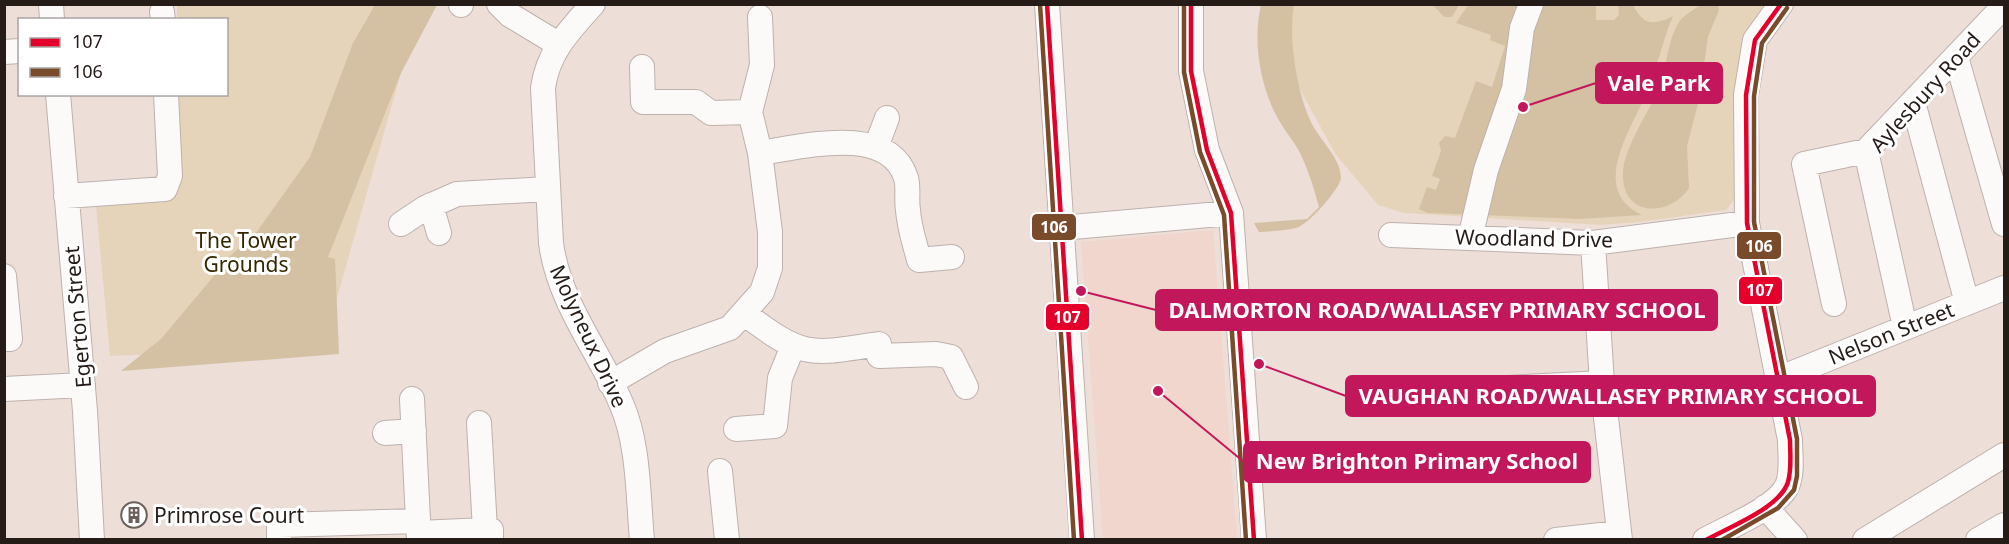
<svg xmlns="http://www.w3.org/2000/svg" width="2009" height="544" viewBox="0 0 2009 544" font-family="'Noto Sans',sans-serif">
	<style>
		.built { fill: #f1d6cd }
		.green { fill: #e6d4ba }
		.forest { fill: #d4c1a4 }
		.lines { fill: none; stroke-linecap: round; stroke-linejoin: round }
		.minor-casing { stroke: #bdb1ad; stroke-width: 26 }
		.minor { stroke: #fcfaf9; stroke-width: 24 }
		.bus-1-casing { stroke: #fff; stroke-width: 9 }
		.bus-2-casing { stroke: #fff; stroke-width: 9 }
		.bus-1 { stroke: #e4002b; stroke-width: 4.5 }
		.bus-2 { stroke: #7a4b2a; stroke-width: 4.5 }
		.labels { text-anchor: middle; dominant-baseline: central; stroke-width: 6; stroke-linejoin: round; paint-order: stroke }
		.street-label { font-size: 21px; fill: #251c18; stroke: #fff }
		.park-label { font-size: 21px; fill: #362600; stroke: #fff }
		.poi-label { font-size: 21px; fill: #251c18; stroke: #fff; text-anchor: start }
		.leader { fill: none; stroke: #c2185b; stroke-width: 2 }
		.callout-dot { fill: #c2185b; stroke: #fff; stroke-width: 2 }
		.callout { fill: #c2185b; stroke: #c2185b; stroke-width: 2 }
		.callout-label { font-size: 22px; text-anchor: middle; font-weight: bold; fill: #fff }
		.line-badge { stroke: #fff; stroke-width: 2 }
		.badge-label { font-size: 16px; text-anchor: middle; font-weight: bold; fill: #fff }
	</style>
	<rect width="100%" height="100%" fill="#edded8"/>
	<path class="built" d="M1213 230 1237 539H1103L1081 242Z"/>
	<path class="green" d="M177 5H437L404 62 323 347 110 356 94 185 181 178 179 95 226 94V20L177 19Z
		M1287 5H1770L1749 28 1740 62 1737 196 1726 210 1640 222 1600 225 1404 213 1378 205 1336 155 1297 84Z"/>
	<path class="forest" d="M375 5H437L401 73 328 257 335 259 339 354 121 371 161 339 234 252 251 240 310 157 353 43Z
		M1261 5H1294C1288 38 1297 96 1313 126 1322 142 1341 159 1341 178 1340 189 1307 226 1296 228 1284 231 1271 231 1259 232L1254 223 1307 219 1319 207C1314 189 1309 172 1301 155 1295 142 1282 128 1275 113 1259 81 1253 39 1261 5Z
		M1433 5V4L1459 5 1452 17H1444Z
		M1468 5H1596V20H1614L1619 15 1618 5H1633C1643 25 1653 26 1673 16 1664 37 1659 60 1651 82 1638 121 1584 188 1642 215L1580 219 1428 213 1419 209 1427 187 1436 190 1440 179 1432 176 1441 151 1439 143 1445 136 1455 138 1476 81 1492 87 1505 46 1490 40 1491 35 1456 23Z
		M1700 5H1718L1719 10 1708 37 1699 100 1687 146 1689 188C1671 216 1625 218 1623 178 1621 149 1651 111 1660 84 1667 65 1668 39 1679 22 1684 15 1694 10 1700 5Z"/>
	<g class="lines">
		<g class="minor-casing">
			<path id="minor" d="M51 4 52 20
				M499 4 510 15 558 44
				M593 4C570 30 548 51 543 88L551 243C559 303 598 349 621 403 639 443 638 496 642 540
				M1047 4 1082 540
				M1191 4V71L1207 150 1231 213 1254 540
				M461 5V4
				M162 12 163 20
				M4 52 20 51
				M1956 57 2004 224
				M642 67 643 102H696L711 113 750 112
				M58 94 85 411 92 540
				M1913 102 1967 303
				M876 147 887 118
				M760 153C802 147 889 123 906 178 909 188 906 200 908 210 909 227 915 244 919 260L952 257
				M66 196 165 189 170 176 166 94
				M431 205 439 233
				M401 224 425 208 457 194 548 189
				M1061 228 1231 213
				M1391 235 1593 243 1747 223
				M1470 238 1486 170 1514 89 1522 28 1531 4
				M1593 243 1602 383 1620 540
				M4 276 10 339H4
				M1834 304 1804 164 1866 151
				M745 314C803 358 809 355 879 344
				M1905 327 1866 151 2004 6
				M879 356 936 354 951 357 966 387
				M1778 379 2004 288
				M610 383 665 351 730 328 762 292 770 268V232L760 153 750 112 762 65 760 17
				M4 389 83 385
				M1371 395 1602 383
				M412 399 419 540
				M479 423 485 530H491V540
				M736 429 775 426 780 378 793 346
				M385 433 414 431
				M720 471 727 540
				M1765 507 1795 540
				M419 533 485 530
				M279 540V525L418 521
				M1556 540 1619 533
				M1705 540C1726 528 1777 508 1787 486 1793 472 1790 455 1790 440L1747 223 1746 95 1755 40 1781 4
				M1865 540 2004 455
				M1978 540 2004 525"/>
		</g>
		<use href="#minor" class="minor"/>
		<g class="bus-1-casing">
			<path id="bus-1" d="M1047 4 1082 540
				M1191 4V71L1207 150 1231 213 1254 540
				M1706 540C1729 527 1780 508 1788 482 1792 468 1790 454 1790 440L1747 223 1746 95 1755 40 1781 4"/>
		</g>
		<g class="bus-2-casing">
			<path id="bus-2" d="M1040 4 1074 540
				M1184 4V72L1200 152 1224 215 1246 540
				M1722 540 1778 508 1794 490 1797 476V439L1754 222V96L1762 43 1787 8"/>
		</g>
		<use href="#bus-1" class="bus-1"/>
		<use href="#bus-2" class="bus-2"/>
	</g>
	<defs>
		<g id="building-ring" transform="scale(1.35)"><circle r="9.5" fill="#fff" stroke="#6b605b" stroke-width="1.5"/><path d="M-4-6H4V6H1V3H-1V6H-4ZM-2.5-4.3h1.7v1.8h-1.7ZM.8-4.3h1.7v1.8H.8ZM-2.5-1h1.7V.8h-1.7ZM.8-1h1.7V.8H.8Z" fill="#6b605b"/></g>
	</defs>
	<g fill-rule="evenodd">
		<use href="#building-ring" x="134" y="515"/>
	</g>
	<g class="labels">
		<g class="street-label">
			<text transform="translate(1925 92) rotate(-48)">Aylesbury Road</text>
			<text transform="translate(1534 238) rotate(1)">Woodland Drive</text>
			<text transform="translate(77 317) rotate(-95)">Egerton Street</text>
			<text transform="translate(1891 333) rotate(-22)">Nelson Street</text>
			<text transform="translate(589 336) rotate(65)">Molyneux Drive</text>
		</g>
		<g class="park-label">
			<text x="246" y="240">The Tower<tspan x="246" dy="24">Grounds</tspan></text>
		</g>
		<g class="poi-label">
			<text x="154" y="515">Primrose Court</text>
		</g>
	</g>
	<path class="leader" d="M1523 107L1596 83M1081 291L1156 310M1259 364L1346 396M1158 391L1244 462"/>
	<g class="callout-dot">
		<circle cx="1523" cy="107" r="6"/>
		<circle cx="1081" cy="291" r="6"/>
		<circle cx="1259" cy="364" r="6"/>
		<circle cx="1158" cy="391" r="6"/>
	</g>
	<g class="callout">
		<rect x="1596" y="63" width="126" height="40" rx="6"/>
		<rect x="1156" y="290" width="561" height="40" rx="6"/>
		<rect x="1346" y="376" width="529" height="40" rx="6"/>
		<rect x="1244" y="442" width="346" height="40" rx="6"/>
	</g>
	<g class="callout-label">
		<text x="1659" y="91">Vale Park</text>
		<text x="1437" y="318">DALMORTON ROAD/WALLASEY PRIMARY SCHOOL</text>
		<text x="1611" y="404">VAUGHAN ROAD/WALLASEY PRIMARY SCHOOL</text>
		<text x="1417" y="469">New Brighton Primary School</text>
	</g>
	<g class="line-badge">
		<rect x="1031" y="213" width="46" height="28" rx="6" fill="#7a4b2a"/>
		<rect x="1736" y="231" width="46" height="29" rx="6" fill="#7a4b2a"/>
		<rect x="1738" y="276" width="45" height="29" rx="6" fill="#e4002b"/>
		<rect x="1045" y="303" width="45" height="28" rx="6" fill="#e4002b"/>
	</g>
	<g class="badge-label">
		<text x="1054" y="233">106</text>
		<text x="1759" y="252">106</text>
		<text x="1760" y="296">107</text>
		<text x="1067" y="323">107</text>
	</g>
	<rect width="2009" height="544" fill="none" stroke="#251c18" stroke-width="12"/>
	<rect x="18" y="18" width="210" height="78" fill="#ffffff" stroke="#a8a4a3" stroke-width="1.5"/>
	<rect x="30" y="38" width="30" height="9" fill="#e4002b" stroke="#a8a4a3" stroke-width="1.5"/>
	<text x="72" y="48" font-size="18" fill="#251c18">107</text>
	<rect x="30" y="68" width="30" height="9" fill="#7a4b2a" stroke="#a8a4a3" stroke-width="1.5"/>
	<text x="72" y="78" font-size="18" fill="#251c18">106</text>
</svg>
